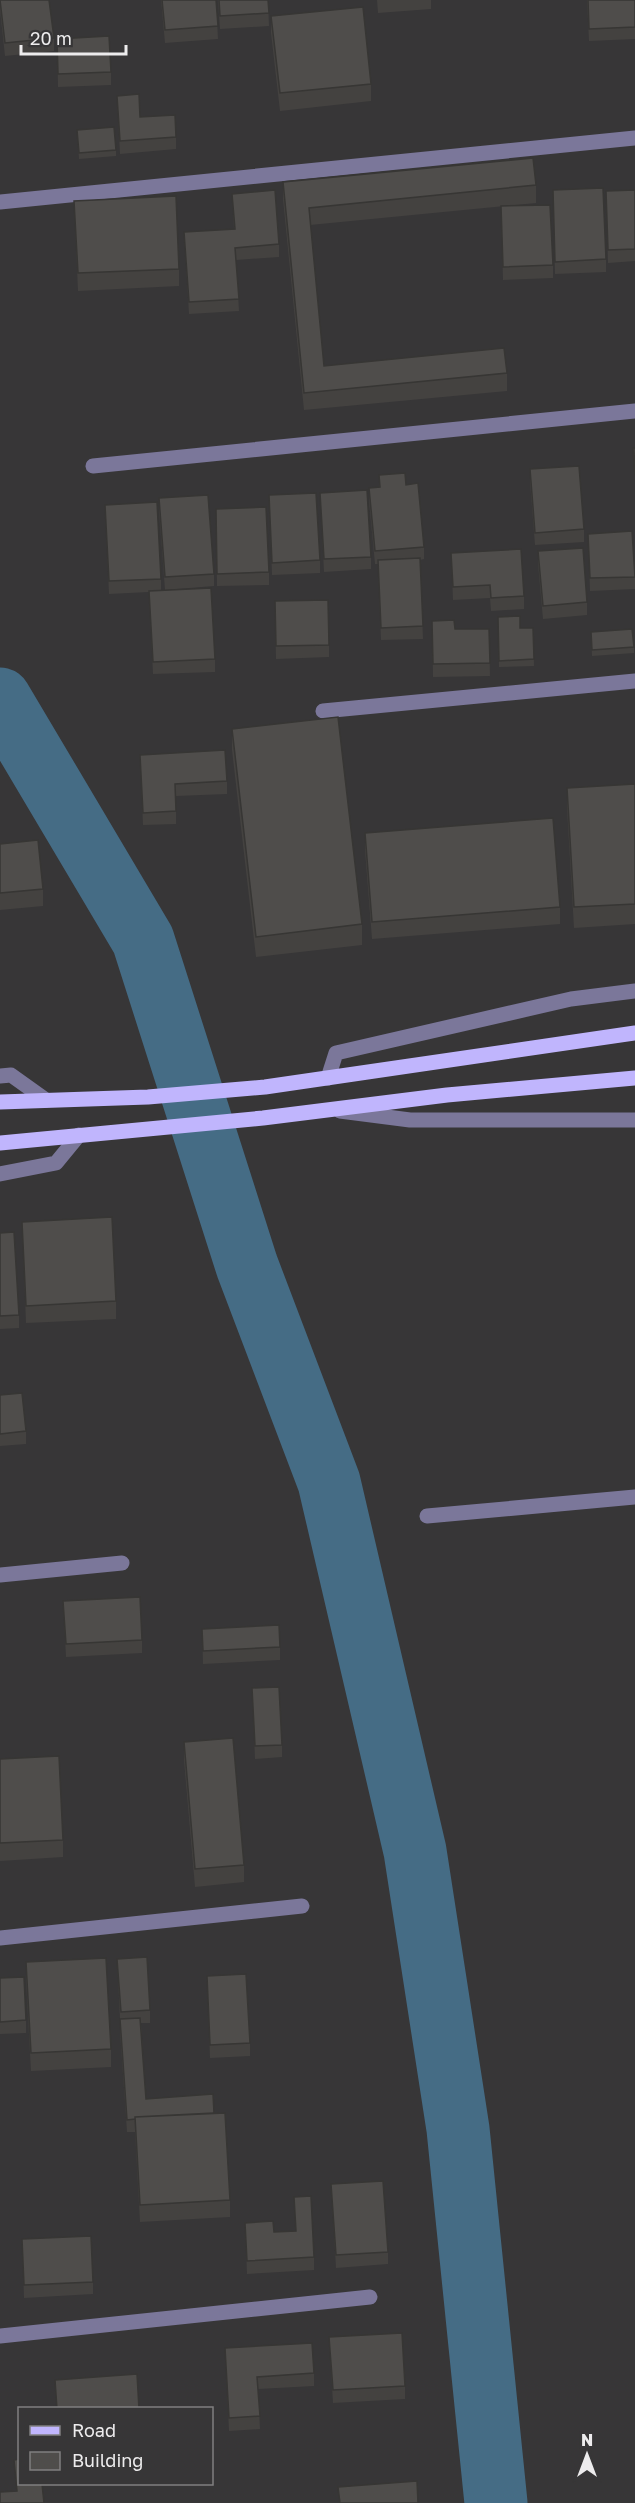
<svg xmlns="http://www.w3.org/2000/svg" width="635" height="2503" viewBox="0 0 635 2503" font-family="'Golos Text',sans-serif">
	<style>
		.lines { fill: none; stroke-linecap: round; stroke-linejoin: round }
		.river { stroke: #456c85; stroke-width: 63 }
		.minor { stroke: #7b779a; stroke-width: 15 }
		.major { stroke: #c0b5fd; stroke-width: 15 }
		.wall { fill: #444240 }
		.building { fill: #4f4d4b; stroke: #373634; stroke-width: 1.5 }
	</style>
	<rect width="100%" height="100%" fill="#373637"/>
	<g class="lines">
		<path class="river" d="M0 699 143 940 247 1266 329 1482 415 1851 458 2129 496 2503"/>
		<path class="minor" d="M0 202 635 138
			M93 466 635 411
			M323 711 635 681
			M0 1076 11 1075 46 1100
			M328 1078 336 1053 571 999 635 991
			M340 1111 410 1120H635
			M0 1174 56 1163 79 1135
			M427 1516 635 1497
			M0 1575 122 1563
			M0 1938 302 1906
			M0 2336 370 2297"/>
		<path class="major" d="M0 1102 148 1097 265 1087 635 1033
			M0 1143 263 1118 447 1095 635 1078"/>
	</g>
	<path class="wall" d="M0 0 54 38V51L5 56 0 10Z
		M161 0H216L218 39 165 43Z
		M218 0H268L269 26 220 29Z
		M377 0H431V9L378 13Z
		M587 0H635V39L589 41Z
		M271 16 371 84V101L280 111 271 33Z
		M57 39 111 72V85L58 87Z
		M117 96 140 117 176 137V149L120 154Z
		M77 130 116 150V156L79 159Z
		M283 182 536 185V203L310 225 324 366 507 373V391L304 410 283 199Z
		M553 190 606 259V272L555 274Z
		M635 190V261L608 263 606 191Z
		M232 194 279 244V257L236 260 239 311 189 314 184 232 234 229Z
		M74 201 179 269V286L78 291Z
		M501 206 553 265V278L503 280Z
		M530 469 584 529V542L535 545 530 482Z
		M379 475 406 485 424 547V559L420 560 423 639 381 640 378 564H375L369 501V488L379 487Z
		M320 493 371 557V569L324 572Z
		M269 495 320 560V573L272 575Z
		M159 498 214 574V586L165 590 159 511Z
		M105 505 161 579V590L215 659V672L153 674 149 592 109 594Z
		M216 521 269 572V585L217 586Z
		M588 534 635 577V589L590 591Z
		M538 551 587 602V615L543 619 538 564Z
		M451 553 524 596V609L491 611 490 598 453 600Z
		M275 614 329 645V657L276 659Z
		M498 617 520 628H533L534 666 499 667Z
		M432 621 455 629H489L490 676 433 677Z
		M591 632 634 647V653L592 656Z
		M232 729 362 924V945L256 957 232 750Z
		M140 755 227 781V794L176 796V824L143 825Z
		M635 784V924L574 928 567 808V788Z
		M365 833 560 907V924L372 939 365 850Z
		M0 844 43 889V906L0 910Z
		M22 1222 116 1301V1319L26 1323Z
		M0 1233 19 1315V1328L0 1329Z
		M0 1395 26 1431V1444L0 1446Z
		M63 1601 142 1640V1653L66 1657Z
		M202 1629 280 1647V1660L203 1664Z
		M252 1688 282 1745V1757L255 1759Z
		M184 1742 244 1865V1882L195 1887 184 1760Z
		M0 1759 63 1840V1857L0 1861Z
		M117 1959 150 2010V2023H141L146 2099 214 2113 230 2200V2217L140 2222 135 2132H127L120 2032V2019Z
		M26 1962 111 2049V2067L31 2071 26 1980Z
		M207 1976 250 2043V2056L210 2058Z
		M0 1978 26 2020V2033L0 2034Z
		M331 2184 388 2252V2264L336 2268Z
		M294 2197 314 2257V2270L247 2274 245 2223 274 2232 296 2231Z
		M22 2239 93 2282V2294L24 2298Z
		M329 2337 405 2386V2399L333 2403Z
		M225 2348 314 2373V2386L258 2389 260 2429 229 2431Z"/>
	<path class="building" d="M0 0H49L54 38 5 43Z
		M162 0H216L218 26 165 30Z
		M219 0H268L269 13 220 16Z
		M588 0H635V27L589 29Z
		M363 7 371 84 280 93 271 16Z
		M109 36 111 72 58 74 57 39Z
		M139 94 140 117 175 115 176 137 120 141 117 96Z
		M114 127 116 150 79 153 77 130Z
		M533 158 536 185 309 208 324 366 504 348 507 373 304 393 283 182Z
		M603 188 606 259 555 262 553 190Z
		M275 190 279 244 235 248 239 299 189 302 184 232 235 229 232 194Z
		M635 190V249L608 250 606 191Z
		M176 196 179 269 78 273 74 201Z
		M550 205 553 265 503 267 501 206Z
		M633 448H635V475Z
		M579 466 584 529 535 533 530 469Z
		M405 473 406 485 418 483 424 547 375 551 369 488 380 487 379 475Z
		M367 490 371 557 324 559 320 493Z
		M316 493 320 560 272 563 269 495Z
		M208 495 214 574 165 577 159 498Z
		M157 502 161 579 109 581 105 505Z
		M266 507 269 572 217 574 216 509Z
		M632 531 635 577 590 578 588 534Z
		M583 548 587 602 543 606 538 551Z
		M521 549 524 596 491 598 490 585 453 587 451 553Z
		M420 558 423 626 381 628 378 560Z
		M211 588 215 659 153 662 149 591Z
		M328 600 329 645 276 646 275 601Z
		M520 616V628H533L534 659 499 661 498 617Z
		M454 620 455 629H489L490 663 433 664 432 621Z
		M632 629 634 647 592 650 591 632Z
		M338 717 362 924 256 937 232 729Z
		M225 750 227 781 175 784 176 811 143 813 140 755Z
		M635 784V904L574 907 567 788Z
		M553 818 560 907 372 922 365 833Z
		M38 840 43 889 0 893V844Z
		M112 1217 116 1301 26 1306 22 1222Z
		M14 1232 19 1315 0 1316V1233Z
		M22 1393 26 1431 0 1434V1395Z
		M140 1597 142 1640 66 1644 63 1601Z
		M279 1625 280 1647 203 1651 202 1629Z
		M279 1687 282 1745 255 1746 252 1688Z
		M233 1738 244 1865 195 1869 184 1742Z
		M59 1756 63 1840 0 1843V1759Z
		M147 1957 150 2010 121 2012 117 1959Z
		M106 1958 111 2049 31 2053 26 1962Z
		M246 1974 250 2043 210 2045 207 1976Z
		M24 1977 26 2020 0 2022V1978Z
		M140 2018 146 2099 213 2094 214 2113 135 2117V2119L127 2120 120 2019Z
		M225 2113 230 2200 140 2205 135 2117Z
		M383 2181 388 2252 336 2255 331 2184Z
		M311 2196 314 2257 247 2261 245 2223 273 2221 274 2232 296 2231 294 2197Z
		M91 2236 93 2282 24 2285 22 2239Z
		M402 2333 405 2386 333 2390 329 2337Z
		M312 2343 314 2373 257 2377 260 2416 229 2418 225 2348Z
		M137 2374 139 2409H57L55 2380Z
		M20 2459V2484H42L44 2503H0V2492L17 2491 14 2460Z
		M417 2481 418 2503H340L338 2487Z"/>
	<rect x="18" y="2407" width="195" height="78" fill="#373637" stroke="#807f80" stroke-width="1.5"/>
	<rect x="30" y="2426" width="30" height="9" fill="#c0b5fd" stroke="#807f80" stroke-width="1.5"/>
	<text x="72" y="2437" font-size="18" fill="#edeced">Road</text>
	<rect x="30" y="2452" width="30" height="18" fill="#4f4d4b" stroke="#807f80" stroke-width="1.5"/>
	<text x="72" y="2467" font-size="18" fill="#edeced">Building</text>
	<g transform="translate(587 2455)" stroke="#373637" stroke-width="4.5" paint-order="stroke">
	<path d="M0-4.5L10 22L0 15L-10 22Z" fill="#edeced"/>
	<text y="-9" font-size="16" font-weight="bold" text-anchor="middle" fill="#edeced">N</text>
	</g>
	<path d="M21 45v9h105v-9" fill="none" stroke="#edeced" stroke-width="3"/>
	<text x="30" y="45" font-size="18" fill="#edeced" stroke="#373637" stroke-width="4.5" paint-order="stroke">20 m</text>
</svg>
